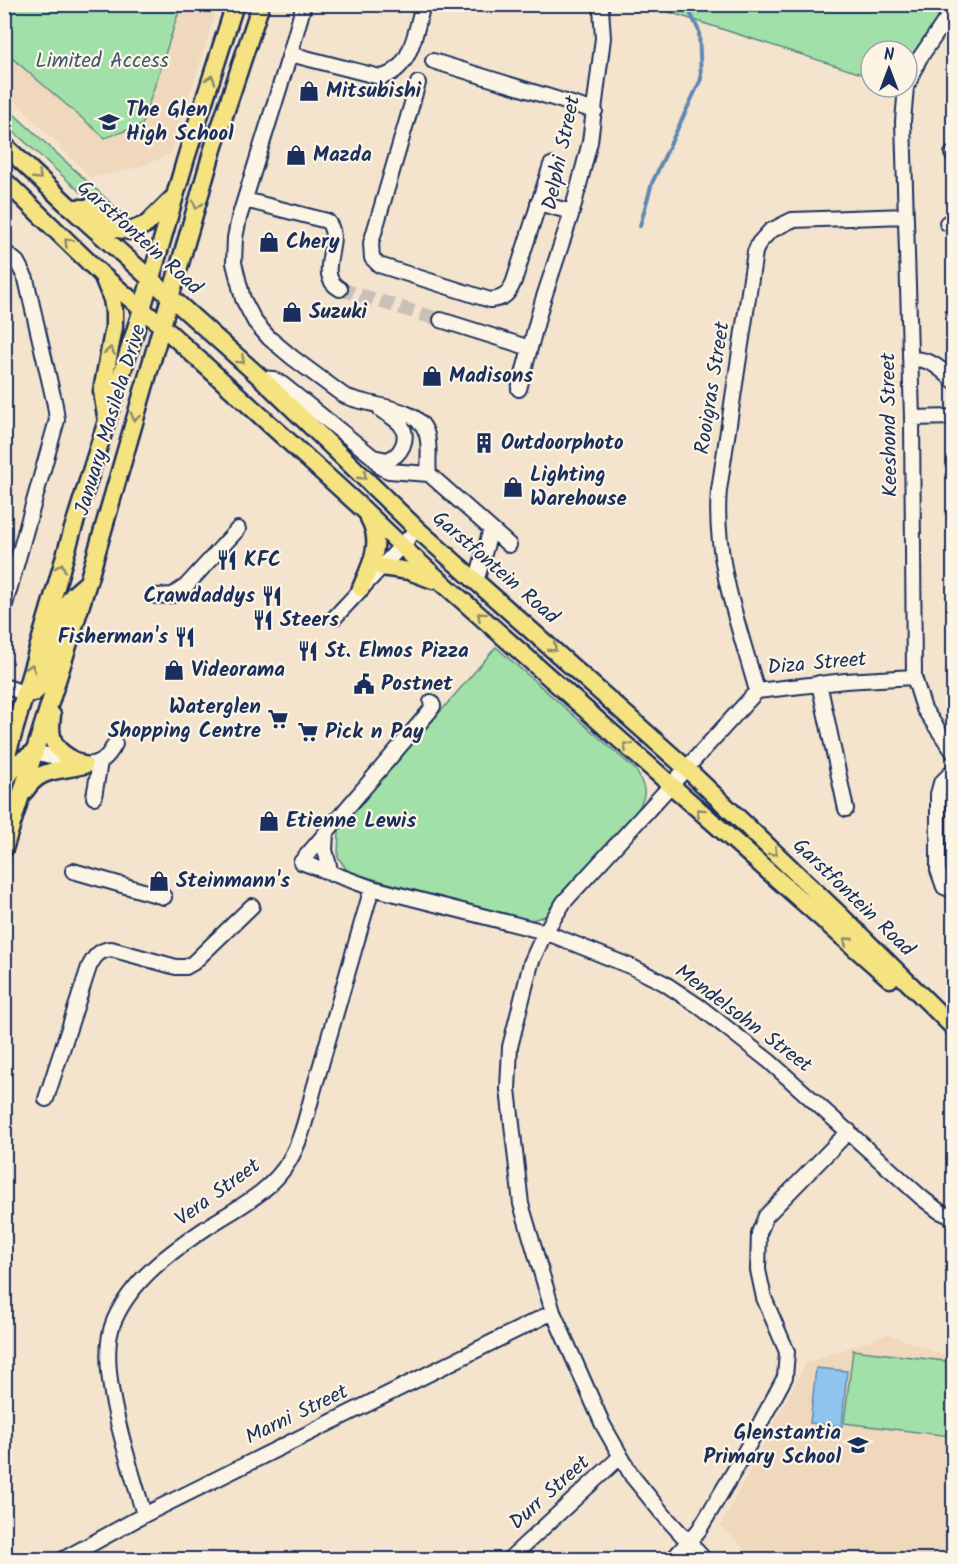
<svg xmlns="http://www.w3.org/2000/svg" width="958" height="1564" viewBox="0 0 958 1564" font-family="Kalam,sans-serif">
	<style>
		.built { fill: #efd8bc }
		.green { fill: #a1e0a9; stroke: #5e8884; stroke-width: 1.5 }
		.water { fill: #8fc4ed; stroke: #6188b4; stroke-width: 1.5 }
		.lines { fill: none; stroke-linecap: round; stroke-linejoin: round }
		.stream { stroke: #6188b4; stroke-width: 4 }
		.minor-tunnel { stroke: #c9c0b7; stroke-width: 14; stroke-dasharray: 14 7; stroke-linecap: butt }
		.minor-casing { stroke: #1b2f5e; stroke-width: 18 }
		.major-casing { stroke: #1b2f5e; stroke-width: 21 }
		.minor { stroke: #fcf5e5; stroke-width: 14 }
		.major { stroke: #f5e382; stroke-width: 16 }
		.oneway { stroke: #888970 }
		.labels { text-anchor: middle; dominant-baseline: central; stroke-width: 4.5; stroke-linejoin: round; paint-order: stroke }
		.park-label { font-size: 21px; fill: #3c5b71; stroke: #fcf5e5 }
		.poi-label { font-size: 21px; font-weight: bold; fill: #1b2f5e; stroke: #fcf5e5; text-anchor: start }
		.street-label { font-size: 21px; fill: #1b2f5e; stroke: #fcf5e5 }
	</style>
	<rect width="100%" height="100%" fill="#f4e4cd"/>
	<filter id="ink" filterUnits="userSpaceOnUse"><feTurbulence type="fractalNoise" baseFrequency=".0167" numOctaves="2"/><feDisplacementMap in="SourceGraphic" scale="12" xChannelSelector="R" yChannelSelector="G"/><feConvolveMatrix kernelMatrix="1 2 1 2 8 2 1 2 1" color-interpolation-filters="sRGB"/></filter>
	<g filter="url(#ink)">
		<path class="built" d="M4 5H218L171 154 139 167 91 178 5 91Z
			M888 1334 953 1359V1559H755L721 1526 806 1363Z"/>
		<path class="green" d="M953 4 954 17 909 89 907 87V51H871V77L647 5Z
			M4 5H181L142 125 105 138 5 52Z
			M4 105 126 217 130 226H118L14 132 5 126Z
			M496 647 636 770C646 789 648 794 636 813L564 890 549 915 528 921 348 872 338 857 339 829Z
			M853 1350 953 1362 954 1408 950 1436 844 1423Z"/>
		<path class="water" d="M816 1368 847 1371 842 1426 810 1423Z"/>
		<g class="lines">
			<path class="stream" d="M640 226 652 183 701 79 699 31 686 4"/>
			<path class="minor-tunnel" d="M340 289 441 320"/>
			<g class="minor-casing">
				<path id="minor" d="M423 4C416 30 411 72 380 77L290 54 239 218 235 238 234 263 243 299 255 322 269 338 293 358 343 395C366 407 417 405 426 432 431 445 427 461 429 474
					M290 54 304 4
					M433 61 595 111
					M418 83 371 243 372 258 379 265 490 300C504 299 509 294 514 281L551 165
					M907 86 919 59 954 8
					M906 87 903 121 912 418 914 677 924 709 954 753
					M952 154H954
					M245 200 327 221C345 240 313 275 340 289
					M538 203 572 212
					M947 223H954
					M4 251 17 262 26 279 55 405 57 420 4 608
					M441 320 530 348
					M910 359C930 358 940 368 954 381
					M261 378 273 379 282 384 373 457 387 460C401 456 410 438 401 425 396 419 388 415 381 410
					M519 389 542 303 572 212 590 142 603 38 601 8
					M912 418 954 417
					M373 457 382 468 389 471 429 474 509 545
					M476 582 491 529
					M156 596 173 595 186 586 238 529
					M335 617 417 529
					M819 683 846 809
					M4 686 24 693
					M757 691C739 626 713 558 719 490L755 252 759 243 770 231 792 220 906 216
					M431 702 433 706 429 712 301 862 372 888 545 932 632 967 664 983 700 1007 769 1061 922 1198 939 1211 954 1218
					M35 752 84 765C101 764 107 759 115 744
					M954 770 941 783 938 794V870L944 887 954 891
					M94 797 100 762
					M326 832 325 850 331 874
					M73 871 164 897
					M46 1099 89 967C94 957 99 950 111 949L176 967H186L193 963 252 906
					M144 1515C131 1466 94 1367 114 1321 132 1279 172 1251 209 1226 237 1208 272 1191 289 1161 304 1136 309 1103 318 1075 336 1013 354 951 372 888
					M62 1560 144 1515 553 1312
					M508 1560 620 1457
					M672 1560 699 1530 739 1463 785 1377 787 1352 764 1298 758 1270 759 1233 766 1216 849 1131
					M705 1560 662 1513 632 1476 603 1425 553 1312 521 1204 508 1089 510 1047 531 963 545 932 564 902 757 691 845 681 914 677"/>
			</g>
			<g class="major-casing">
				<path id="major" d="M4 145 71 208 261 378 417 529 686 768 840 915 954 1028
					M4 180 102 275 162 326 364 510 410 554 890 979
					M71 208H89L112 228 130 231 147 224 172 199
					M103 277 112 299 114 312V327L102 391 106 416
					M382 567 409 571 433 580
					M361 588C371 565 383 543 369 518
					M24 693H34L38 689 66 605 73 595 87 583
					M52 715C48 744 56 751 80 764
					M4 765 72 532 142 309 186 158 235 4
					M4 783 17 763 35 752
					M25 791C40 767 59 772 84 765
					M4 849 88 582 213 149 261 4"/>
			</g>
			<use href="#minor" class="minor"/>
			<use href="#major" class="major"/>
		</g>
		<defs><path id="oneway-chevron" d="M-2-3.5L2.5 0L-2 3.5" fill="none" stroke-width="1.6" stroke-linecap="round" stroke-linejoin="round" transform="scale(1.5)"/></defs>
		<g class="oneway">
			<use href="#oneway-chevron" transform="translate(211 79) rotate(-72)"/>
			<use href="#oneway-chevron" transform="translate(38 176) rotate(44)"/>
			<use href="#oneway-chevron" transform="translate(197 205) rotate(106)"/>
			<use href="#oneway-chevron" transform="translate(68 242) rotate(-136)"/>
			<use href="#oneway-chevron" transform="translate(110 351) rotate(-81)"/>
			<use href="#oneway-chevron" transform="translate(241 360) rotate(42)"/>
			<use href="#oneway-chevron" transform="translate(135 417) rotate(107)"/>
			<use href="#oneway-chevron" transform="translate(363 476) rotate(44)"/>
			<use href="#oneway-chevron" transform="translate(61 567) rotate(-73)"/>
			<use href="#oneway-chevron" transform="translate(481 616) rotate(-138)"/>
			<use href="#oneway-chevron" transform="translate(553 648) rotate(42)"/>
			<use href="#oneway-chevron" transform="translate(31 668) rotate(-73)"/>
			<use href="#oneway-chevron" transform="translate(627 746) rotate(-138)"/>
			<use href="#oneway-chevron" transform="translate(700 812) rotate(-138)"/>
			<use href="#oneway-chevron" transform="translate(774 852) rotate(44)"/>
			<use href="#oneway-chevron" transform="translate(847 941) rotate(-139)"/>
		</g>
	</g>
	<defs>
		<g id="shop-bare" transform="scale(1.62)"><path d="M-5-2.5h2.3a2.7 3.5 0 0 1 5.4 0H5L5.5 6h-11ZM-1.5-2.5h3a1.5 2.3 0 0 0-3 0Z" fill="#1b2f5e" stroke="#fcf5e5" stroke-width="2.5" paint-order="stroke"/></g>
		<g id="school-bare" transform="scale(1.62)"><path d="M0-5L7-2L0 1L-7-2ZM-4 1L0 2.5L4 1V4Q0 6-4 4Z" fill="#1b2f5e" stroke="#fcf5e5" stroke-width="2.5" paint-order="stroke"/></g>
		<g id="building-bare" transform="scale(1.62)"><path d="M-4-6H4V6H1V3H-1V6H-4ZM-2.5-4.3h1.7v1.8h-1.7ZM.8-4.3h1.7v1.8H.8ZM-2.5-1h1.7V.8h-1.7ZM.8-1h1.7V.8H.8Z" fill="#1b2f5e" stroke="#fcf5e5" stroke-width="2.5" paint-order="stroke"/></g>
		<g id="restaurant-bare" transform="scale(1.62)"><path d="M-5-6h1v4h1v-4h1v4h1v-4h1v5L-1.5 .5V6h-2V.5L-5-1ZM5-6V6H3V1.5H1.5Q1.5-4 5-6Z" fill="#1b2f5e" stroke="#fcf5e5" stroke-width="2.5" paint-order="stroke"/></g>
		<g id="civic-bare" transform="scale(1.62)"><path d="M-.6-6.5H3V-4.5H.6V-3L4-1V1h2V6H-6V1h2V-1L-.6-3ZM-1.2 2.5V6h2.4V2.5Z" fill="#1b2f5e" stroke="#fcf5e5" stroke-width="2.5" paint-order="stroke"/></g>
		<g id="supermarket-bare" transform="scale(1.62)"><path d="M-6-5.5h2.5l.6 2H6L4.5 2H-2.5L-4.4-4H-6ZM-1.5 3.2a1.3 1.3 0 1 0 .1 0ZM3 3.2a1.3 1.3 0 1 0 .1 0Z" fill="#1b2f5e" stroke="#fcf5e5" stroke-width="2.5" paint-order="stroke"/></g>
	</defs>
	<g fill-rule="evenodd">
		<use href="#shop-bare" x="309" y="91"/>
		<use href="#school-bare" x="109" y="122"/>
		<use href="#shop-bare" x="296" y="155"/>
		<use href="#shop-bare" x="269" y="242"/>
		<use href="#shop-bare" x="292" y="312"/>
		<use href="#shop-bare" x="432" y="376"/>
		<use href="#building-bare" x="484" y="443"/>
		<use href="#shop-bare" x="513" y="487"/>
		<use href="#restaurant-bare" x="227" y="560"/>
		<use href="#restaurant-bare" x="272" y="596"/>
		<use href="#restaurant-bare" x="263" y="620"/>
		<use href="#restaurant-bare" x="185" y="637"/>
		<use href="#restaurant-bare" x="308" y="651"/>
		<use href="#shop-bare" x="174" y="670"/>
		<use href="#civic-bare" x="364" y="684"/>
		<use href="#supermarket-bare" x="278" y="719"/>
		<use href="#supermarket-bare" x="308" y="732"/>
		<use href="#shop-bare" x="269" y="821"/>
		<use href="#shop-bare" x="159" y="881"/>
		<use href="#school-bare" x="858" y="1445"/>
	</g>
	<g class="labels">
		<g class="park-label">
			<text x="102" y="61">Limited Access</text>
		</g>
		<g class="poi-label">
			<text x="326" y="91">Mitsubishi</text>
			<text x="126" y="110">The Glen<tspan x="126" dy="24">High School</tspan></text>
			<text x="313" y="155">Mazda</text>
			<text x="286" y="242">Chery</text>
			<text x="309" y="312">Suzuki</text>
			<text x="449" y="376">Madisons</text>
			<text x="501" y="443">Outdoorphoto</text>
			<text x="530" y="475">Lighting<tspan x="530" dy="24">Warehouse</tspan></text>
			<text x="244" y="560">KFC</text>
			<text x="255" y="596" text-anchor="end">Crawdaddys</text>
			<text x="280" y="620">Steers</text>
			<text x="168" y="637" text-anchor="end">Fisherman's</text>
			<text x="325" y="651">St. Elmos Pizza</text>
			<text x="191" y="670">Videorama</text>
			<text x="381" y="684">Postnet</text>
			<text x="261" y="707" text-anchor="end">Waterglen<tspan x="261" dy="24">Shopping Centre</tspan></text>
			<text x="325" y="732">Pick n Pay</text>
			<text x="286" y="821">Etienne Lewis</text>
			<text x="176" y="881">Steinmann's</text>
			<text x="841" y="1433" text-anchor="end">Glenstantia<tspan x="841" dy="24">Primary School</tspan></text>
		</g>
		<g class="street-label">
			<text transform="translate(562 153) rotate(-78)">Delphi Street</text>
			<text transform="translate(139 238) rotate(42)">Garstfontein Road</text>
			<text transform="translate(713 388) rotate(-81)">Rooigras Street</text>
			<text transform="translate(111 420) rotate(-73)">January Masilela Drive</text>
			<text transform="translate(890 425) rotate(-91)">Keeshond Street</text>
			<text transform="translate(495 568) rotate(41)">Garstfontein Road</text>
			<text transform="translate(817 664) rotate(-5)">Diza Street</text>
			<text transform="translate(853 898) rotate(44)">Garstfontein Road</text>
			<text transform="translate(743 1019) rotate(37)">Mendelsohn Street</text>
			<text transform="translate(218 1193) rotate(-36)">Vera Street</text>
			<text transform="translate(297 1415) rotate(-26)">Marni Street</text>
			<text transform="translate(550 1493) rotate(-42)">Durr Street</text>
		</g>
	</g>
	<rect width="958" height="1564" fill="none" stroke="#fcf5e5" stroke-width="24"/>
	<rect x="12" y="12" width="934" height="1540" fill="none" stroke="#1b2f5e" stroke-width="2" filter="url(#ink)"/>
	<g transform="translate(889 69)"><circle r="28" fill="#fcf5e5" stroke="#a2a6af" stroke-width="1.5"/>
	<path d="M0-4.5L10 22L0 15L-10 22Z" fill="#1b2f5e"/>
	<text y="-9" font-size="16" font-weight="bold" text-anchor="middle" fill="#1b2f5e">N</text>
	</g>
</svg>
